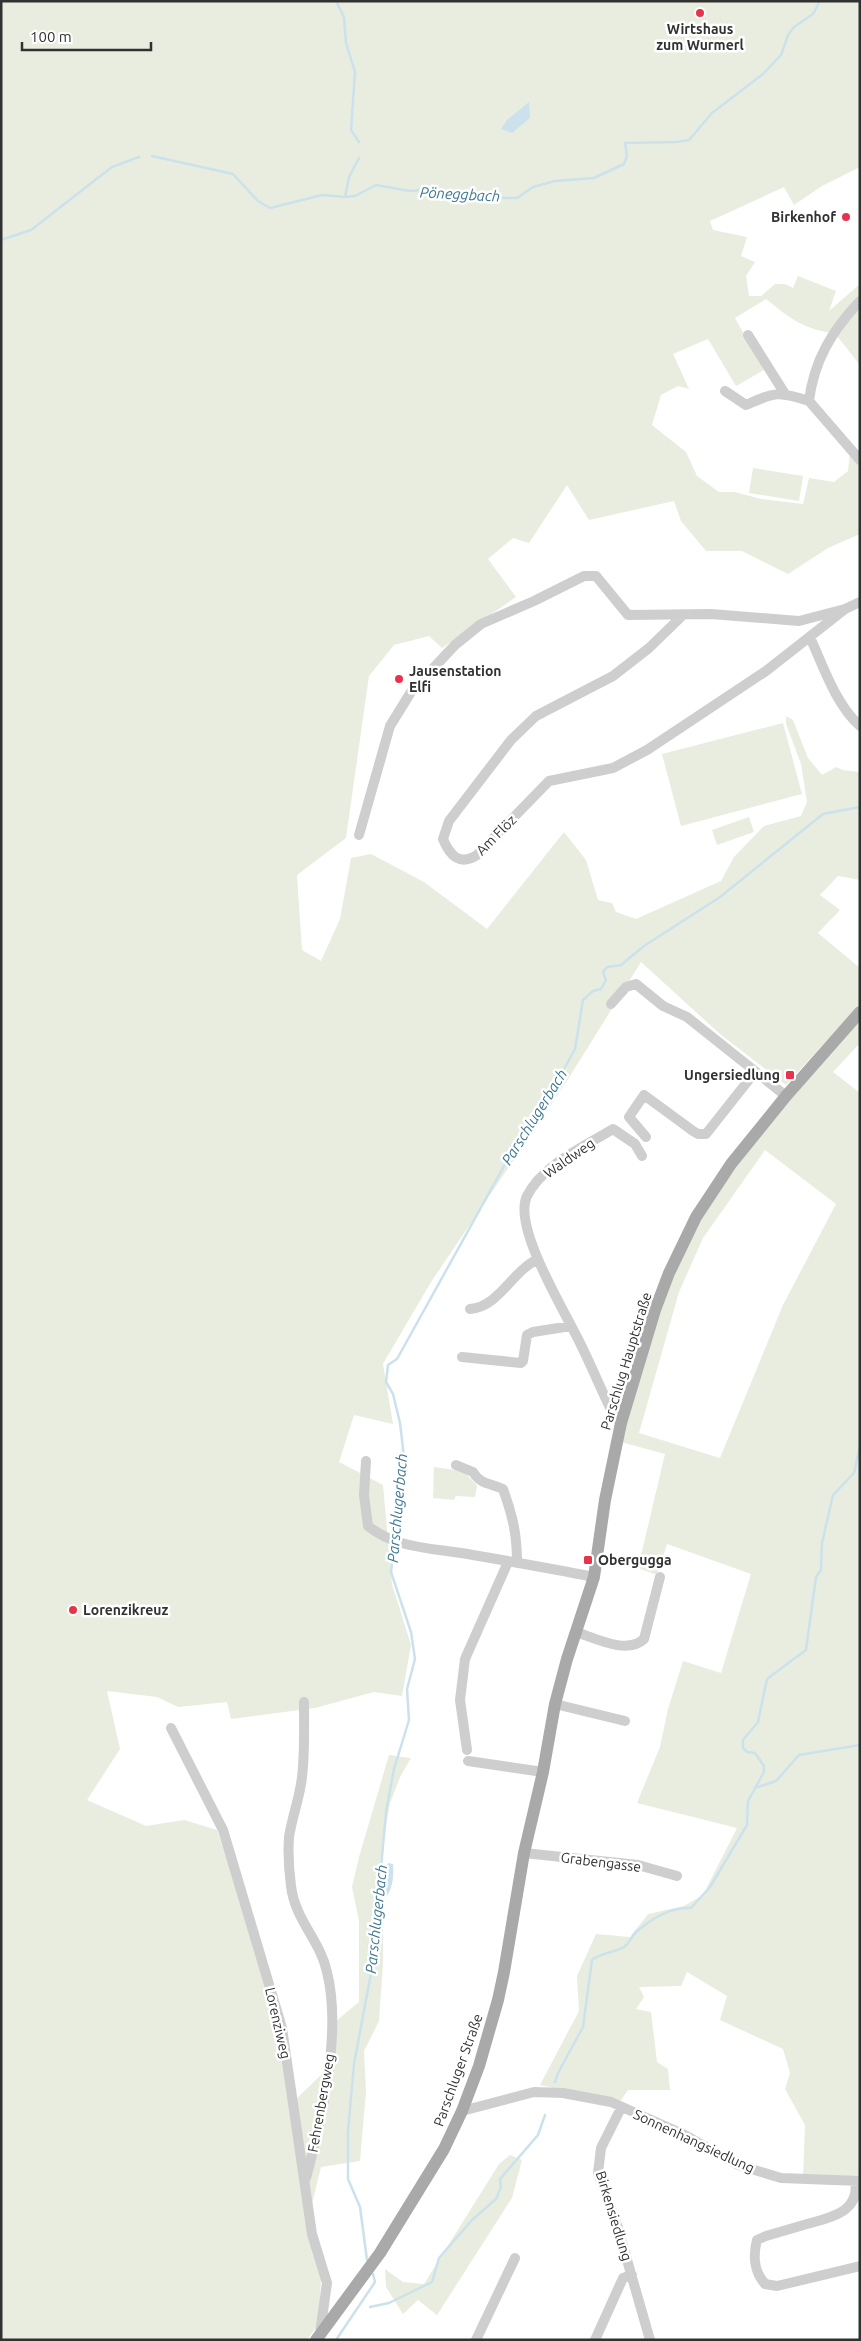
<svg xmlns="http://www.w3.org/2000/svg" width="861" height="2341" viewBox="0 0 861 2341" font-family="Ubuntu,sans-serif">
	<style>
		.green { fill: #e8eddf; fill-rule: evenodd }
		.water { fill: #cbe2ed }
		.lines { fill: none; stroke-linecap: round; stroke-linejoin: round }
		.stream { stroke: #cbe2ed; stroke-width: 2.5 }
		.minor { stroke: #cecece; stroke-width: 10 }
		.major { stroke: #a9a9a9; stroke-width: 12 }
		.poi-dot { fill: #e7334c; stroke: #fff; stroke-width: 2 }
		.labels { text-anchor: middle; dominant-baseline: central; stroke-width: 5; stroke-linejoin: round; paint-order: stroke }
		.poi-label { font-size: 14px; font-weight: bold; fill: #313131; stroke: #fff; text-anchor: start }
		.street-label { font-size: 14px; fill: #313131; stroke: #fff }
		.water-label { font-size: 15px; font-style: italic; fill: #3d7894; stroke: #fff }
	</style>
	<rect width="100%" height="100%" fill="#fff"/>
	<path class="green" d="M1 1H860V167L822 186 794 205 784 187 710 221 713 230 747 237 741 256 755 262 746 276 749 296H761L775 284H785L793 288 798 276 836 291 829 311 860 284V296L832 333C801 328 790 318 766 299L735 318 764 370 736 386 708 339 673 354 689 389 678 386 661 395 652 425 686 452 697 476 719 492H735L761 499 803 504 809 478 834 482 848 471 850 453 860 465V534L828 548 788 574 742 551H706L681 521 674 501 589 520 567 485 529 543 513 538 488 559 516 597 442 648 429 636 394 645 369 676 346 838 297 875 302 950 321 961 340 919 351 858 371 854 424 882 487 929 564 832 586 860 598 900 612 903 616 912 636 919 721 881 734 857 764 826 801 816 807 802 801 764 786 724V716L793 720 808 758 822 775 836 767 843 770 860 772V880L838 876 820 895 840 910 818 933 860 968V1004L786 1085 720 1034 641 962 565 1084 431 1282 383 1364 393 1424 354 1415 339 1462 383 1485 392 1584 411 1645 402 1696 374 1692 315 1708 231 1719 227 1702 178 1707 157 1697 107 1691 120 1749 87 1800 146 1826 184 1820 217 1830 249 1925 277 2033 291 2104 322 2074 335 2022 359 2002V1921L352 1887 359 1857 389 1755 411 1758 401 1775 390 1803 376 1885 383 1926V1963L379 2021 364 2051 366 2091 360 2161 321 2167 306 2228 321 2278 319 2323 307 2340H1Z
		M860 305V365L837 336Z
		M753 468 803 476 799 501 749 493Z
		M783 723 802 794 681 826 662 754Z
		M749 817 754 832 717 845 712 830Z
		M860 1018V1043L833 1072 860 1093V2176L803 2177 805 2125 785 2089 790 2073 783 2049 720 2020 727 1996 687 1972 681 1986 639 1987 644 1997 636 2009 651 2012 657 2062 668 2069 670 2090H628L619 2103 540 2085 579 2011 577 1976 596 1934 630 1937 648 1914 684 1906 703 1895 737 1828 637 1803 660 1747 668 1709 683 1661 721 1673 751 1574 667 1544 657 1575 638 1568 665 1454 621 1442 660 1308 694 1227 755 1140ZM765 1150 836 1204 783 1305 720 1458 639 1433 679 1292 703 1238Z
		M434 1467 463 1471 477 1485 475 1497 456 1496 454 1500 433 1498Z
		M510 2155 522 2160 512 2198 437 2315 418 2300 403 2314 386 2287 385 2269 403 2282 424 2284 499 2164Z"/>
	<path class="water" d="M529 102 530 118 512 133 501 129 507 120Z
		M388 1863 393 1864C394 1876 393 1892 383 1900 377 1890 382 1874 388 1863Z"/>
	<g class="lines">
		<path class="stream" d="M336 1 344 17 346 43 355 72 351 130 359 142
			M152 156 233 174 258 201 270 208 322 195 345 197 355 196 376 185 410 191 431 189 465 197 478 198 493 194 504 198H517L533 187 555 181 594 178 624 164 627 156 625 143 676 142 689 140 712 113 763 74 781 55 788 35 794 27 813 14 820 1
			M345 197 349 177 359 158
			M1 240 31 230 112 167 139 157
			M395 1538 399 1480 404 1457 400 1423 393 1394 386 1382 388 1365 397 1359 514 1148 549 1096 575 1049 583 1000 593 991 601 989 606 980 603 972 607 967 621 965 644 946 720 897 823 814 860 807
			M758 1787 776 1781 799 1755 860 1745
			M555 2082 558 2073 583 2027 592 1960C602 1952 614 1953 624 1947 630 1943 631 1937 636 1932 652 1918 670 1907 691 1908L710 1887 747 1825 748 1801 764 1772V1766L755 1753 747 1752 743 1748V1740L758 1722 767 1679 806 1650 816 1577 821 1570 822 1543 833 1495 854 1473 860 1446
			M367 2260 360 2207 348 2179V2132L354 2064 372 1968 386 1812 394 1769 409 1720 407 1689 415 1659 411 1632 391 1572 394 1544
			M370 2307 389 2303 432 2282 439 2258 472 2220 496 2199 501 2187 500 2179 538 2135 545 2115
			M336 2340 375 2282 373 2274"/>
		<path class="minor" d="M860 301C832 331 814 360 809 401L860 460
			M748 335 785 394
			M725 391 746 405C775 392 778 391 809 401
			M682 616 649 648 613 676 536 716 511 740 449 821 443 839C450 856 460 866 477 855L549 781 613 768 647 750 766 671 845 609
			M810 637C823 666 836 705 860 726
			M359 835 390 726 411 692 455 645 481 624 534 601 584 576H596L628 615 711 614 799 621 845 609 860 602
			M611 1004 626 987 636 984 663 1006 687 1017 786 1096
			M646 1137 629 1117 644 1095 693 1131 698 1134H706L755 1072
			M470 1309C499 1307 512 1271 538 1259
			M462 1357 521 1363 523 1361 527 1335 533 1332 571 1326
			M621 1423 614 1416C602 1392 592 1367 580 1343 566 1313 512 1227 527 1196 543 1164 584 1147 613 1129L635 1144 642 1156
			M366 1461 364 1495 368 1526C398 1550 437 1548 473 1555 514 1562 554 1569 594 1577
			M456 1465 473 1472C481 1485 490 1483 503 1489 513 1517 517 1534 517 1563
			M576 1632C595 1638 627 1655 644 1639L660 1577
			M304 1702C304 1727 305 1752 302 1777 300 1797 292 1817 289 1837 288 1852 289 1871 291 1886 295 1920 320 1940 327 1972 342 2032 322 2119 306 2178
			M555 1704 625 1721
			M171 1728 223 1830 282 2028 312 2234 327 2283 320 2333
			M467 1750 460 1700 465 1659 508 1562
			M468 1761 543 1772
			M524 1853 638 1865 677 1876
			M621 2108 601 2148 598 2173 617 2225 650 2340
			M462 2111 534 2092 563 2093 611 2102 685 2135 738 2165 781 2178 860 2181
			M855 2181C861 2212 829 2218 807 2224 793 2228 780 2232 766 2236L757 2240C753 2255 754 2272 765 2284L777 2286 860 2266
			M476 2340 515 2258
			M595 2340 623 2278 632 2275"/>
		<path class="major" d="M316 2340 380 2253 444 2149 462 2111 479 2066 498 2000 504 1972 524 1853 543 1772 555 1704 567 1659 594 1577 605 1500 621 1423 655 1310 669 1273 696 1217 731 1164 786 1096 860 1012"/>
	</g>
	<g class="poi-dot">
		<circle cx="700" cy="13" r="5"/>
		<circle cx="846" cy="217" r="5"/>
		<circle cx="399" cy="679" r="5"/>
		<rect x="785" y="1070" width="10" height="10" rx="2.5"/>
		<rect x="583" y="1555" width="10" height="10" rx="2.5"/>
		<circle cx="73" cy="1610" r="5"/>
	</g>
	<g class="labels">
		<g class="poi-label">
			<text x="700" y="29" text-anchor="middle">Wirtshaus<tspan x="700" dy="16">zum Wurmerl</tspan></text>
			<text x="836" y="217" text-anchor="end">Birkenhof</text>
			<text x="409" y="671">Jausenstation<tspan x="409" dy="16">Elfi</tspan></text>
			<text x="780" y="1075" text-anchor="end">Ungersiedlung</text>
			<text x="598" y="1560">Obergugga</text>
			<text x="83" y="1610">Lorenzikreuz</text>
		</g>
		<g class="street-label">
			<text transform="translate(496 835) rotate(-45)">Am Flöz</text>
			<text transform="translate(569 1158) rotate(-35)">Waldweg</text>
			<text transform="translate(626 1361) rotate(-73)">Parschlug Hauptstraße</text>
			<text transform="translate(601 1862) rotate(7)">Grabengasse</text>
			<text transform="translate(278 2023) rotate(77)">Lorenziweg</text>
			<text transform="translate(458 2070) rotate(-70)">Parschluger Straße</text>
			<text transform="translate(321 2103) rotate(-80)">Fehrenbergweg</text>
			<text transform="translate(694 2141) rotate(25)">Sonnenhangsiedlung</text>
			<text transform="translate(614 2216) rotate(73)">Birkensiedlung</text>
		</g>
		<g class="water-label">
			<text transform="translate(460 194) rotate(3)">Pöneggbach</text>
			<text transform="translate(534 1117) rotate(-58)">Parschlugerbach</text>
			<text transform="translate(397 1508) rotate(-85)">Parschlugerbach</text>
			<text transform="translate(376 1919) rotate(-84)">Parschlugerbach</text>
		</g>
	</g>
	<rect width="861" height="2341" fill="none" stroke="#313131" stroke-width="5"/>
	<path d="M22 42v8h129v-8" fill="none" stroke="#313131" stroke-width="2.5"/>
	<text x="30" y="42" font-size="15" fill="#313131" stroke="#ffffff" stroke-width="4" paint-order="stroke">100 m</text>
</svg>
